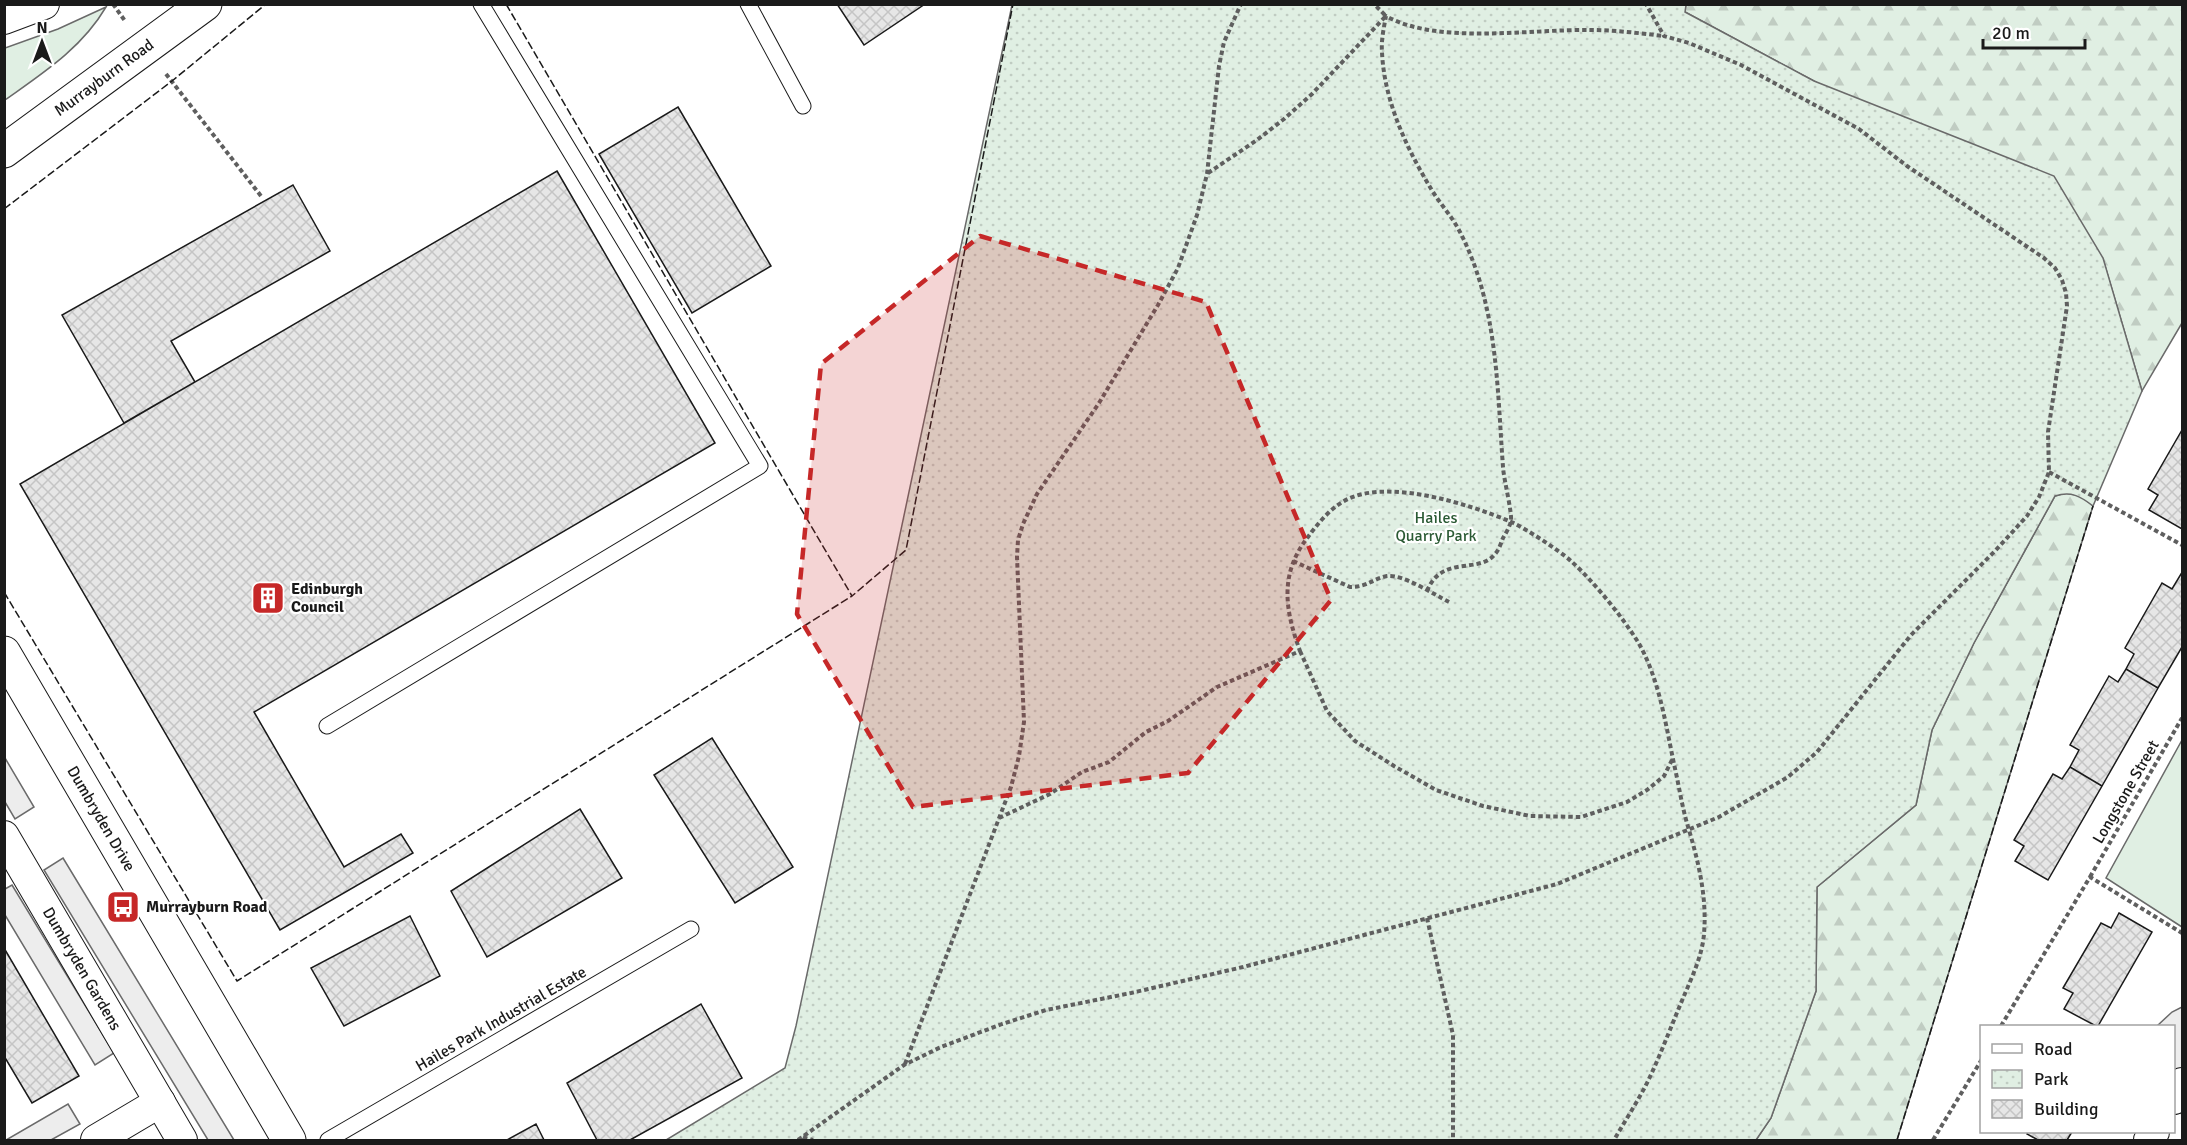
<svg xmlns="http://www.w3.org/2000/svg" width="2187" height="1145" viewBox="0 0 2187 1145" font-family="Signika,sans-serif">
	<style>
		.grass { fill: #e0efe3; stroke: #6a6a6a; stroke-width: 1.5 }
		.forest { fill: url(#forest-firs); stroke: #6a6a6a; stroke-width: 1.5 }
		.park { fill: url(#park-dots); stroke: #6a6a6a; stroke-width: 1.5 }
		.parking { fill: #ededed; stroke: #6a6a6a; stroke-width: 1.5 }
		.building { fill: url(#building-cross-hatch); stroke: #1a1a1a; stroke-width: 1.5 }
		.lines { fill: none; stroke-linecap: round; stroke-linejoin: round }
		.service-casing { stroke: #1a1a1a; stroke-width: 17 }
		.minor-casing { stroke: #1a1a1a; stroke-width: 32 }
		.tertiary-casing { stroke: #1a1a1a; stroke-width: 35 }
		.path { stroke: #5f5f5f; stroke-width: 4; stroke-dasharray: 4.5 3; stroke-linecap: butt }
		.service { stroke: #fff; stroke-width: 15 }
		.minor { stroke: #fff; stroke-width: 30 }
		.tertiary { stroke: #fff; stroke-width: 33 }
		.fence { stroke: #1a1a1a; stroke-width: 1.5; stroke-dasharray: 8 3; stroke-linecap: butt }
		.marked { fill: #c62828; fill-opacity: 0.2; stroke: #c62828; stroke-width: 4.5; stroke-dasharray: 12 8; stroke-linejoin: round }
		.labels { text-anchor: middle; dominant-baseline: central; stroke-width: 4.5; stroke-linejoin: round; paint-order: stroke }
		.street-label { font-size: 16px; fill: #1a1a1a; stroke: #fff }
		.park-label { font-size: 16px; fill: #2b5a34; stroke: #fff }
		.poi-label { font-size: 16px; font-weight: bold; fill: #1a1a1a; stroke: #fff; text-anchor: start }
	</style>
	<defs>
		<pattern id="forest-firs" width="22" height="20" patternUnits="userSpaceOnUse" patternTransform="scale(1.5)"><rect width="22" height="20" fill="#e0efe3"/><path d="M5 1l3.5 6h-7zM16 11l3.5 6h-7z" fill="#c0ccc2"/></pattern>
		<pattern id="park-dots" width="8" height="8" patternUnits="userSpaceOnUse" patternTransform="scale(1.5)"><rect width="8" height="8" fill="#e0efe3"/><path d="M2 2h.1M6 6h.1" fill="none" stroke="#c0ccc2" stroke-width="1.8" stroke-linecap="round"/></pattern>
		<pattern id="building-cross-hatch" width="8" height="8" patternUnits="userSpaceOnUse" patternTransform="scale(1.5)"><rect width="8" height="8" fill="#e6e6e6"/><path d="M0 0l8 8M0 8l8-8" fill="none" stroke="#c5c5c5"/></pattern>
	</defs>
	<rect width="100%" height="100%" fill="#fff"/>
	<path class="grass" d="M106 7C82 48 43 73 5 100V48L58 29Z
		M2182 740V927L2106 878Z"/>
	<path class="forest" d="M1686 4 2182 5V323L2142 391 2103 259 1814 81 1685 12Z
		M2066 493 2081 496 2093 506 1897 1140H1756L1771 1118 1816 991 1817 887 1916 805 1932 730 1974 643 2055 496Z"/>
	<path class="park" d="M1012 5H1686L1685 12 1814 81 2054 176 2103 258 2142 391 2093 506C2080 496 2071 491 2055 496L1974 643 1932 730 1916 805 1817 887 1816 991 1771 1118 1756 1140H666L785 1068 796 1026Z"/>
	<path class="parking" d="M5 758 34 807 15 819 5 802Z
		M63 858 234 1140H208L44 870Z
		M12 885 114 1053 95 1065 5 915V889Z
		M2182 1007V1114L2174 1110V1026H2157L2172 1012Z
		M68 1104 80 1124 51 1140H6Z"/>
	<path class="building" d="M837 4H925L864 45Z
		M678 107 771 266 692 313 599 154Z
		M557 171 715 443 254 712 344 867 401 834 413 853 280 930 20 484Z
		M293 185 330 251 171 341 195 382 124 423 62 315Z
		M2182 430V529L2149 510 2158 495 2148 489Z
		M2181 574 2182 575V647L2158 688 2126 669 2134 654 2125 648 2162 583 2172 589Z
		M2126 669 2158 688 2102 786 2070 767 2079 750 2070 745 2109 676 2118 682Z
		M712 738 793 867 735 903 654 775Z
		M2070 767 2102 786 2048 880 2015 861 2024 846 2014 840 2053 774 2062 779Z
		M580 809 622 878 487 957 451 891Z
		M2119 913 2152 932 2098 1026H2096L2064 1009 2073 993 2063 988 2101 923 2111 928Z
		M410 916 440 976 344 1026 311 968Z
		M4 948 79 1076 32 1103 4 1056Z
		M701 1004 742 1078 630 1140H597L567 1083Z
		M536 1124 544 1140H507Z
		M2028 1132H2072L2067 1140H2038L2027 1134Z"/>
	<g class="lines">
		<g class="service-casing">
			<path id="service" d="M748 4 803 106
				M327 726 760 466 481 4
				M328 1140 691 929"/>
		</g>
		<g class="minor-casing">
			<g id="minor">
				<path d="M4 19 44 4"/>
				<path id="s1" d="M4 836 182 1140"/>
				<path d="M2174 1099 2182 1083"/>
				<path d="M96 1140 160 1102"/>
				<path d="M2149 1140 2154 1132"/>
			</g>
		</g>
		<g class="tertiary-casing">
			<g id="tertiary">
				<path id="s2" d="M4 151 205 4"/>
				<path id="s3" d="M4 653 289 1140"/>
			</g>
		</g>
		<path class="path" d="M113 4 125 21
			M166 74 261 196
			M1208 173 1257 140 1284 119 1312 94 1386 16 1374 4
			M2049 472 2182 545
			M1293 561 1350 587C1368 587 1372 579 1387 576 1403 574 1433 594 1449 602
			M1427 591C1442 554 1478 575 1495 554 1499 550 1501 543 1503 538 1506 533 1510 526 1511 521 1512 511 1504 481 1503 467 1497 387 1498 306 1460 232 1452 216 1439 203 1430 187 1406 147 1384 100 1382 52 1381 40 1384 27 1386 16 1437 45 1530 29 1590 30 1614 30 1639 33 1663 36
			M1300 651 1327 711 1355 741 1394 766 1436 790 1483 806 1530 816 1581 817 1627 802 1647 790 1664 776 1672 760
			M999 818 1050 794 1082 772 1109 762 1146 732 1168 721 1217 687 1300 651C1285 610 1279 574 1308 537 1319 522 1332 506 1350 498 1393 480 1468 504 1509 521 1522 526 1560 551 1571 561 1594 582 1621 615 1638 642 1661 682 1666 729 1676 773 1680 792 1683 811 1689 830 1699 864 1707 898 1704 934 1702 958 1690 981 1681 1003 1670 1029 1660 1056 1648 1081 1638 1101 1625 1121 1614 1140
			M2090 877 2182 718
			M1427 918 1453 1035V1140
			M2001 1026 2090 877 2182 933
			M905 1064 1011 787 1019 756 1024 722 1017 557 1018 540 1023 524 1037 494 1099 403 1158 305 1178 268 1197 215 1207 174 1219 66 1224 42 1241 4
			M803 1137 813 1140
			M798 1140 904 1065 941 1047 1002 1024 1046 1010 1131 993 1243 967 1557 884 1719 817 1788 777 1817 752 1911 635 1995 551 2027 516 2039 497 2049 472 2048 432 2067 306 2066 293 2062 280 2055 268 2044 258 1907 166 1859 129 1741 65 1689 43 1664 36 1646 4
			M1933 1140 1982 1059"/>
		<use href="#service" class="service"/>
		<use href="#minor" class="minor"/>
		<use href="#tertiary" class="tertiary"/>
		<path class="fence" d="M506 4 852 596 906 550 1013 4
			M4 209 172 81 266 4
			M4 592 237 981 852 596
			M1897 1140 2093 506"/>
	</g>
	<path class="marked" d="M980 236 1206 302 1331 600 1188 773 913 807 797 614 821 364Z"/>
	<defs>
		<g id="building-square" transform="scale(1.725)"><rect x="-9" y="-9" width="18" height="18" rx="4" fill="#c62828" stroke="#fff"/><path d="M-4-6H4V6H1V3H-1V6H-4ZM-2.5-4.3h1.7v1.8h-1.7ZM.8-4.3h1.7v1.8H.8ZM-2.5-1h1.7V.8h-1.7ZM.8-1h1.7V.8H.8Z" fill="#fff"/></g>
		<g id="bus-square" transform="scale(1.725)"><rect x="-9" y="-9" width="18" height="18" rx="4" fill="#c62828" stroke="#fff"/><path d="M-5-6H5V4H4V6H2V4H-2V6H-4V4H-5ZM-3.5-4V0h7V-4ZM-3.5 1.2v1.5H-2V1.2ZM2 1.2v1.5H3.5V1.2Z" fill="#fff"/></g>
	</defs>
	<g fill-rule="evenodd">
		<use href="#building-square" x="268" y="598"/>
		<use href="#bus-square" x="123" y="907"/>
	</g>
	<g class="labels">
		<g class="street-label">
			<text stroke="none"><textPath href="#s2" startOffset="124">Murrayburn Road</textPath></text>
			<text transform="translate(2126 792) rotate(-60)">Longstone Street</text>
			<text stroke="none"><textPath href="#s3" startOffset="192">Dumbryden Drive</textPath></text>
			<text stroke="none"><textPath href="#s1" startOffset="154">Dumbryden Gardens</textPath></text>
			<text transform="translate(501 1019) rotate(-30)">Hailes Park Industrial Estate</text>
		</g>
		<g class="park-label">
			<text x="1436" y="518">Hailes<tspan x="1436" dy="18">Quarry Park</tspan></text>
		</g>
		<g class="poi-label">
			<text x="291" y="589">Edinburgh<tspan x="291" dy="18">Council</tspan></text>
			<text x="146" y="907">Murrayburn Road</text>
		</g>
	</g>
	<rect width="2187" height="1145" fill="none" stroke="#1a1a1a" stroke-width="12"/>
	<rect x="1980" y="1025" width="195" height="108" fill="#ffffff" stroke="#a3a3a3" stroke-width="1.5"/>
	<rect x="1992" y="1044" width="30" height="9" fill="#ffffff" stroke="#a3a3a3" stroke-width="1.5"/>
	<text x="2034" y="1055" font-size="18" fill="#1a1a1a">Road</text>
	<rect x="1992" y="1070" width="30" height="18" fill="url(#park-dots)" stroke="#a3a3a3" stroke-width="1.5"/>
	<text x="2034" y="1085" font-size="18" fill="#1a1a1a">Park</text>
	<rect x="1992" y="1100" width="30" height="18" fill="url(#building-cross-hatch)" stroke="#a3a3a3" stroke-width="1.5"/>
	<text x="2034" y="1115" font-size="18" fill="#1a1a1a">Building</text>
	<g transform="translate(42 42)" stroke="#ffffff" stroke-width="4.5" paint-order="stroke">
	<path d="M0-4.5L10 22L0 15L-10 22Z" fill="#1a1a1a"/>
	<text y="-9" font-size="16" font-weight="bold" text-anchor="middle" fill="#1a1a1a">N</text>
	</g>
	<path d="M1983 39v9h102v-9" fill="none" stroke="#1a1a1a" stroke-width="3"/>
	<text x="1992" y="39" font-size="18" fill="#1a1a1a" stroke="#ffffff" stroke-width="4.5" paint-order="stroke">20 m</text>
</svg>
